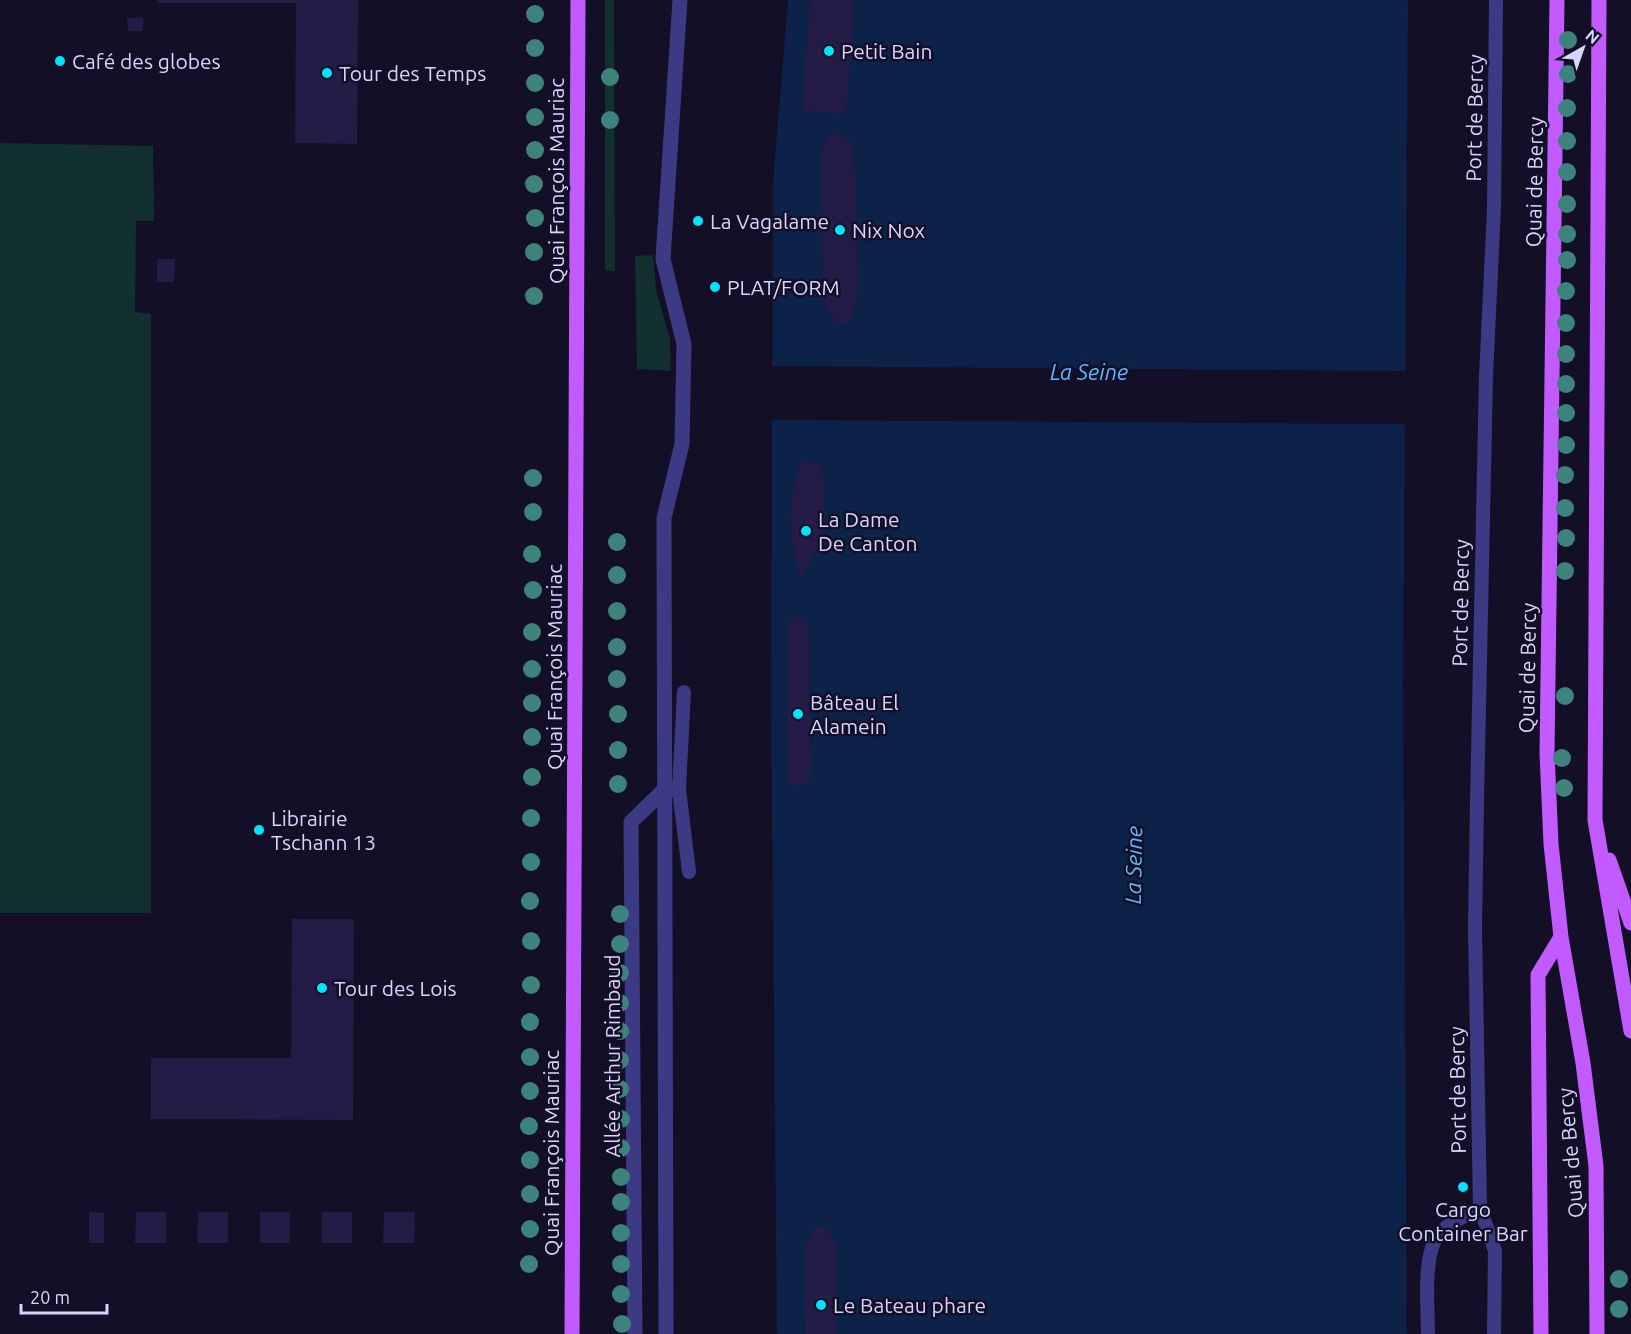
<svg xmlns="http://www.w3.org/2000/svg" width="1631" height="1334" viewBox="0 0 1631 1334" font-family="Ubuntu,sans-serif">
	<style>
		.green { fill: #12302f }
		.water { fill: #0c2248 }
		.pier { fill: #130f26 }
		.building { fill: #241b47 }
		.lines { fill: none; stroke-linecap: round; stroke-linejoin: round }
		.service { stroke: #3d3a85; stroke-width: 14 }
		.pedestrian { stroke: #3d3a85; stroke-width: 15 }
		.primary { stroke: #c25bff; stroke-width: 15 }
		.tree { fill: #3d827b }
		.poi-dot { fill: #00e5ff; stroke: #130f26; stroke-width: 2 }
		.labels { text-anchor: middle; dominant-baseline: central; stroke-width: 5; stroke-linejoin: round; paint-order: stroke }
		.poi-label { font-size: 21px; fill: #d9d4ff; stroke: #130f26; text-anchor: start }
		.street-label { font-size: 21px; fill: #d9d4ff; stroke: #130f26 }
		.water-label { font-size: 22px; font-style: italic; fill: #62b6ff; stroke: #130f26 }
	</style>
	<rect width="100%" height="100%" fill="#130f26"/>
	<path class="green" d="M605 0H614L615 271 605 270Z
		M0 143 153 146 154 221H136L135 312 151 314V913H0Z
		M653 255 656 290 670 339 671 371 637 369 635 256Z"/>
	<path class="water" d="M788 0H1408L1403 683 1407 1334H777L771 706 773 182Z"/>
	<path class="pier" d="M772 366 1408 371V424L772 420Z"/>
	<path class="building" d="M157 0H358L357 144 295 143 296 3H157Z
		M810 0H855L846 114 802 110Z
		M127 18H143V31H128Z
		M835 133 846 137 851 143 853 152 856 180 858 293 853 313 848 322 840 327 827 308 823 290 821 165 823 144 827 138Z
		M157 259H175L174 282H157Z
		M801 461 822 464 825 491 824 518 819 544 803 576 799 574 793 545 790 517 793 491Z
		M796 616 806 622 809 630 810 778 808 782 800 786 791 783 787 779V624Z
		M292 919H354L353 1120 151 1119V1058H291Z
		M89 1212 104 1213V1243H89Z
		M136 1212H166V1243H135Z
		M198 1212H228V1243H197Z
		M260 1212H290V1243H260Z
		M322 1212H352V1243H322Z
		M384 1212H415L414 1243H383Z
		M817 1226H822L828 1229 836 1246V1334H806L805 1249 812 1230Z"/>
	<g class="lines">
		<path class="service" d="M679 789 689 872
			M663 791 679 789 684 692
			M1428 1334C1428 1308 1422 1252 1440 1233 1450 1222 1467 1215 1480 1208
			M1494 1334 1495 1251 1480 1208 1475 929 1477 802 1486 376 1494 209 1496 0"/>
		<path class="pedestrian" d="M635 1334 631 822 663 791
			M666 1334 664 518 682 444 684 344 663 259 680 0"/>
		<path class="primary" d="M1557 0 1547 753 1551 844 1561 937 1583 1063 1596 1166 1597 1334
			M1599 0 1595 820 1631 1031
			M1609 860 1631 923
			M572 1334 578 0
			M1541 1334 1538 975 1561 937"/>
	</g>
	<g class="tree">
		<circle cx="535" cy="14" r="9"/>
		<circle cx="1568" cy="40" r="9"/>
		<circle cx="535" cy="48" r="9"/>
		<circle cx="1568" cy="74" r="9"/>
		<circle cx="610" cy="77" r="9"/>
		<circle cx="535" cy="83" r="9"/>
		<circle cx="1567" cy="108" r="9"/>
		<circle cx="535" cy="117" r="9"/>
		<circle cx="610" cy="120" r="9"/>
		<circle cx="1567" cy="141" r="9"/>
		<circle cx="535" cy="150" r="9"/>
		<circle cx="1567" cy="172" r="9"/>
		<circle cx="534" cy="184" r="9"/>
		<circle cx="1567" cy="204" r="9"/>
		<circle cx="535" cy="218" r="9"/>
		<circle cx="1567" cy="234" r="9"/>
		<circle cx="534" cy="252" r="9"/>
		<circle cx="1567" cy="260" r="9"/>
		<circle cx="1566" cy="291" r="9"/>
		<circle cx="534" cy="296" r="9"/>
		<circle cx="1566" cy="323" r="9"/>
		<circle cx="1566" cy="354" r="9"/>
		<circle cx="1566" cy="384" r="9"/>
		<circle cx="1566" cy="413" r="9"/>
		<circle cx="1566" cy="445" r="9"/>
		<circle cx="1565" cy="475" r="9"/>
		<circle cx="533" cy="478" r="9"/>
		<circle cx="1565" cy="508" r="9"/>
		<circle cx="533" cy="512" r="9"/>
		<circle cx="1566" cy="538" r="9"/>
		<circle cx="617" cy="542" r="9"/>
		<circle cx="532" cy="554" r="9"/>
		<circle cx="1565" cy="571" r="9"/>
		<circle cx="617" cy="575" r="9"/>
		<circle cx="533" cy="590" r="9"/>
		<circle cx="617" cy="611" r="9"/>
		<circle cx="532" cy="632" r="9"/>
		<circle cx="617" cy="647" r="9"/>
		<circle cx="532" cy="669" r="9"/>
		<circle cx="617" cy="679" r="9"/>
		<circle cx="1565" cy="696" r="9"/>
		<circle cx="532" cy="703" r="9"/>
		<circle cx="618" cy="714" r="9"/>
		<circle cx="532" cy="737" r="9"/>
		<circle cx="618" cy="750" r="9"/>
		<circle cx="1562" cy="758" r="9"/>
		<circle cx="532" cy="777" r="9"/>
		<circle cx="618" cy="784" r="9"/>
		<circle cx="1564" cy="788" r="9"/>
		<circle cx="531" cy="818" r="9"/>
		<circle cx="531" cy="862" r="9"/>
		<circle cx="530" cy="901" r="9"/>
		<circle cx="620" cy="914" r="9"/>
		<circle cx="531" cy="941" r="9"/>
		<circle cx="620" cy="944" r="9"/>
		<circle cx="620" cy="973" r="9"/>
		<circle cx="531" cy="985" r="9"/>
		<circle cx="620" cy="1003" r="9"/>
		<circle cx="530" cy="1022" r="9"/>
		<circle cx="620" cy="1031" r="9"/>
		<circle cx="530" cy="1057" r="9"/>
		<circle cx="620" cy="1060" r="9"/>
		<circle cx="620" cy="1089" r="9"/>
		<circle cx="530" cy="1091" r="9"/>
		<circle cx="621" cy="1119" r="9"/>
		<circle cx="529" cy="1126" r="9"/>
		<circle cx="621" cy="1148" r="9"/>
		<circle cx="530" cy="1160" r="9"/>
		<circle cx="621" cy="1177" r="9"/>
		<circle cx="530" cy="1194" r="9"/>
		<circle cx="621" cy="1202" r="9"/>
		<circle cx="530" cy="1229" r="9"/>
		<circle cx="621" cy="1233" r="9"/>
		<circle cx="529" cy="1264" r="9"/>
		<circle cx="621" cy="1264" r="9"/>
		<circle cx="1619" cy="1279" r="9"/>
		<circle cx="621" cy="1294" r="9"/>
		<circle cx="1619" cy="1309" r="9"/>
		<circle cx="622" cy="1324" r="9"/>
	</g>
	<g class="poi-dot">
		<circle cx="829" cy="51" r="6"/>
		<circle cx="60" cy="61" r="6"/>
		<circle cx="327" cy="73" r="6"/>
		<circle cx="698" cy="221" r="6"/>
		<circle cx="840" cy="230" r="6"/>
		<circle cx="715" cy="287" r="6"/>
		<circle cx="806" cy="531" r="6"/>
		<circle cx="798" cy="714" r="6"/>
		<circle cx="259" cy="830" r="6"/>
		<circle cx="322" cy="988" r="6"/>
		<circle cx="1463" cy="1187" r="6"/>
		<circle cx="821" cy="1305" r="6"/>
	</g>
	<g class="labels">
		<g class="poi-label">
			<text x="841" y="51">Petit Bain</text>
			<text x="72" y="61">Café des globes</text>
			<text x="339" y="73">Tour des Temps</text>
			<text x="710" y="221">La Vagalame</text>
			<text x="852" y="230">Nix Nox</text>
			<text x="727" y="287">PLAT/FORM</text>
			<text x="818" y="519">La Dame<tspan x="818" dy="24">De Canton</tspan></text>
			<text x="810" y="702">Bâteau El<tspan x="810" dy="24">Alamein</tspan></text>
			<text x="271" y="818">Librairie<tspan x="271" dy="24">Tschann 13</tspan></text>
			<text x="334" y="988">Tour des Lois</text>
			<text x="1463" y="1209" text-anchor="middle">Cargo<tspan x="1463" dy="24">Container Bar</tspan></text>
			<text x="833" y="1305">Le Bateau phare</text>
		</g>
		<g class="street-label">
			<text transform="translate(1474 118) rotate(-89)">Port de Bercy</text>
			<text transform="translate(556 181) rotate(-90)">Quai François Mauriac</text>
			<text transform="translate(1534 182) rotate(-89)">Quai de Bercy</text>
			<text transform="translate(1460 603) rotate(-89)">Port de Bercy</text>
			<text transform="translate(554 667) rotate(-90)">Quai François Mauriac</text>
			<text transform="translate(1527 668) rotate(-89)">Quai de Bercy</text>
			<text transform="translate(612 1056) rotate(-90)">Allée Arthur Rimbaud</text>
			<text transform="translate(1457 1090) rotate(-91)">Port de Bercy</text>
			<text transform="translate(551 1153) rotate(-90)">Quai François Mauriac</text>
			<text transform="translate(1570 1153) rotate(-95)">Quai de Bercy</text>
		</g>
		<g class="water-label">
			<text x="1089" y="371">La Seine</text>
			<text transform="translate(1133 865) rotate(-89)">La Seine</text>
		</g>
	</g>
	<g transform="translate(1583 48) rotate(40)" stroke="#130f26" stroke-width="4.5" paint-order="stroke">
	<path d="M0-4.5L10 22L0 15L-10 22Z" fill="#d9d4ff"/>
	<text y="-9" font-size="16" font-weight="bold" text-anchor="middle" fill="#d9d4ff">N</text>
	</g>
	<path d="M21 1304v9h86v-9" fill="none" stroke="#d9d4ff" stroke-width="3"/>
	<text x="30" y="1304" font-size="18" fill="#d9d4ff" stroke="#130f26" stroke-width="4.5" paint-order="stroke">20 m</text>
</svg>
